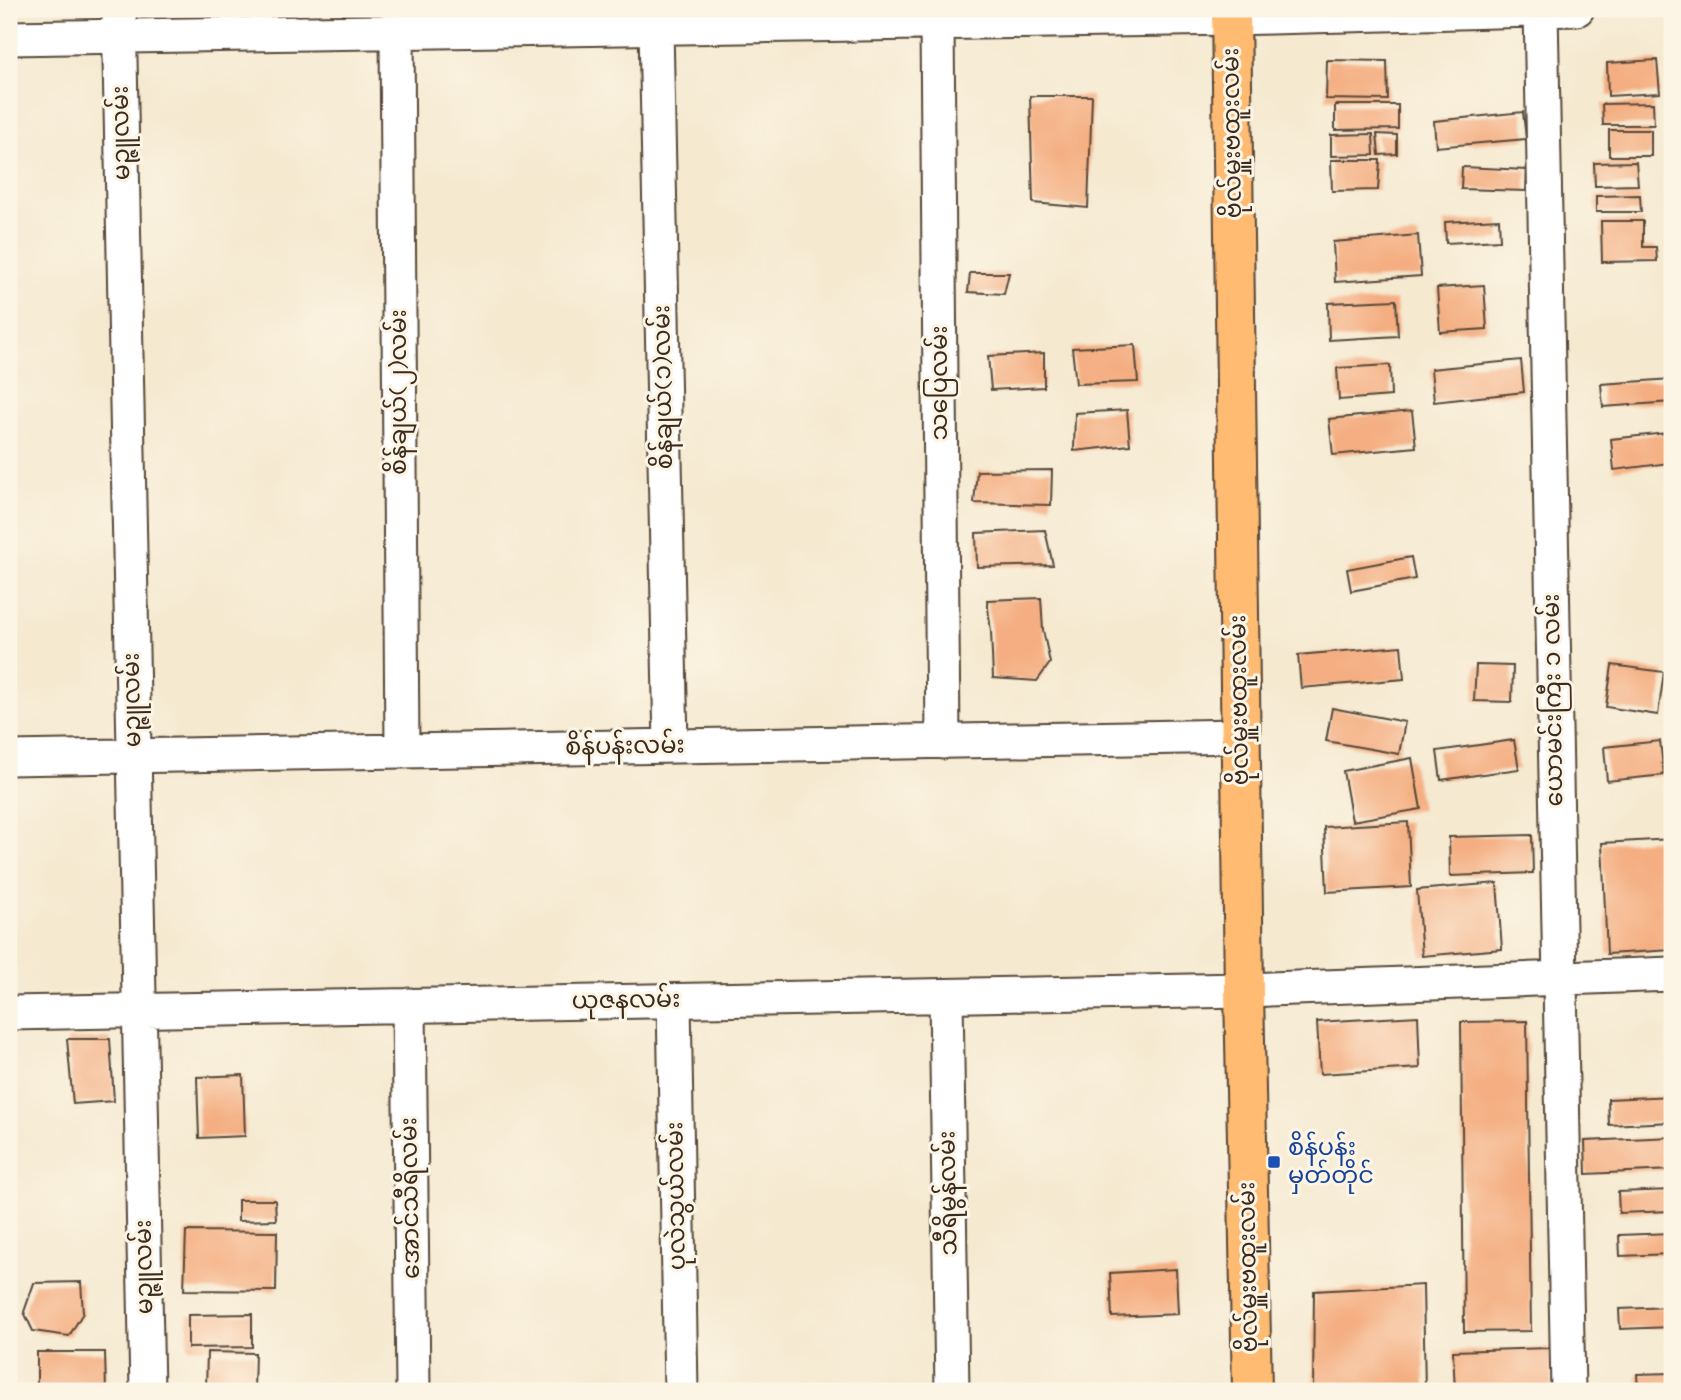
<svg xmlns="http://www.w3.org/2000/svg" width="1681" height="1400" viewBox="0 0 1681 1400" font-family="Mynerve,'Noto Sans Myanmar',sans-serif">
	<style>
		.building { fill: #f4ae81 }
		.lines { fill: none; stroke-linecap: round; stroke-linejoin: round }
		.street-casing { stroke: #574739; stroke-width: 37 }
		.primary-casing { stroke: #574739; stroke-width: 42 }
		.street { stroke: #fff; stroke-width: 33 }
		.primary { stroke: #ffbb71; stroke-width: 38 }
		.transit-dot { fill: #1a4fb4; stroke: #fcf5e5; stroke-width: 2.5 }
		.labels { text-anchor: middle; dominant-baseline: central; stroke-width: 6; stroke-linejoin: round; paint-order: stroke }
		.street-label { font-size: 24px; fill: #3b2a1e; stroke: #fcf5e5 }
		.transit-label { font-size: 24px; fill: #164399; stroke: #fcf5e5; text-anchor: start }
	</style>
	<rect width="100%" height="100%" fill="#fcf5e5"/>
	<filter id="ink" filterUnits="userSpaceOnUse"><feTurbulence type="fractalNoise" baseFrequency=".0143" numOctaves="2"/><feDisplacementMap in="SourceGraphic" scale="14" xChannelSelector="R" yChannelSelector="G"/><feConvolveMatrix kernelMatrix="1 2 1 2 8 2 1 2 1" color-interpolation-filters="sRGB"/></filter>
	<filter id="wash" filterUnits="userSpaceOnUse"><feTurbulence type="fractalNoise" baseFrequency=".00686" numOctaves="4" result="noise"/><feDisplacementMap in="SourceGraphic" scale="28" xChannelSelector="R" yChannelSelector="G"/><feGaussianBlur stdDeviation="1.57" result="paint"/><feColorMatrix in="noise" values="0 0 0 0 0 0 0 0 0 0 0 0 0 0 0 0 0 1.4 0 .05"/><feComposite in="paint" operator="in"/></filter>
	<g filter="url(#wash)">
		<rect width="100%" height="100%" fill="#f5e9d0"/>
		<g id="blocks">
			<path class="building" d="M1327 60 1387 61 1388 100 1326 99Z
				M1657 60 1660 93 1608 96 1607 63Z
				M1030 96H1092L1088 208 1033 203Z
				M1653 103 1654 125H1603L1602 104Z
				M1335 105H1398V129L1335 130Z
				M1523 112 1526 139 1436 147 1434 121Z
				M1609 130H1651V156H1609Z
				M1373 134 1374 155 1331 156V135Z
				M1377 134 1397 135V154L1379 155Z
				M1331 160H1380L1378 190 1332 191Z
				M1636 162 1638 185 1595 186 1594 163Z
				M1462 167 1527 170 1526 191 1461 189Z
				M1640 195 1641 212H1596V196Z
				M1499 219 1500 240 1446 243 1445 222Z
				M1601 221H1643V247H1656L1657 261 1602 262Z
				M1418 235 1421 276 1335 282 1333 242Z
				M970 273H1009L1004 294 968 292Z
				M1484 285 1487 329 1440 332 1437 288Z
				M1396 300 1398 336 1329 340 1328 303Z
				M1135 345 1138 382 1076 384 1072 348Z
				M1044 353V387L991 390 988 356Z
				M1521 360 1524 392 1434 402 1431 369Z
				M1390 365 1391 396 1339 400 1337 368Z
				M1672 379V402L1603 407 1601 384Z
				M1127 410 1130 445 1074 451 1075 413Z
				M1412 411 1416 447 1333 455 1329 419Z
				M1666 433 1670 463 1614 470 1611 439Z
				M1052 470 1051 505 974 503 977 471Z
				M1045 530 1053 565 977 567 976 533Z
				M1411 557 1415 579 1351 591 1347 569Z
				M1041 598 1043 630 1050 663 1037 681 993 678 991 631 987 600Z
				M1401 646 1404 679 1301 688 1298 655Z
				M1476 665 1513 666 1512 702 1474 701Z
				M1612 665 1664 672 1658 715 1606 707Z
				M1332 708 1405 722 1399 754 1326 741Z
				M1514 740 1519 769 1441 780 1437 751Z
				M1660 741 1664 775 1607 781 1604 747Z
				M1412 758 1421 809 1352 821 1343 771Z
				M1408 822 1411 887 1327 892 1324 827Z
				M1532 835 1533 873 1450 876 1449 837Z
				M1672 839V950L1607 954 1602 843Z
				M1497 883 1502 949 1422 956 1417 890Z
				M1418 1016 1420 1068 1320 1074 1317 1022Z
				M1527 1021 1531 1331 1464 1332 1461 1022Z
				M67 1039H110L114 1101 73 1104Z
				M243 1075 245 1136 199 1138 197 1077Z
				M1672 1096V1122L1609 1125 1608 1099Z
				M1672 1137V1170L1586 1174 1585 1141Z
				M1672 1190V1211L1619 1213 1618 1192Z
				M238 1200H275L276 1220 238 1221Z
				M186 1231 277 1232 276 1291 184 1290Z
				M1672 1233V1254L1620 1256 1619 1235Z
				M1176 1269 1178 1314 1112 1317 1110 1273Z
				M81 1282 83 1313 69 1336 33 1331 24 1312 34 1283Z
				M1423 1285 1425 1391H1313L1314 1291Z
				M1672 1307V1327L1620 1329 1619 1309Z
				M252 1314V1347L188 1348V1315Z
				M1550 1348 1552 1391H1455L1453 1351Z
				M37 1352H105L106 1391H37Z
				M207 1352 255 1353 254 1391H206Z
				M1672 1373V1388L1638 1389 1637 1374Z"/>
		</g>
	</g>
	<g filter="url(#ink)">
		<use href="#blocks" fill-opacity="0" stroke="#574739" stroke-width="2"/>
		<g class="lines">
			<g class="street-casing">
				<path id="street" d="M119 9 147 1391
					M1541 10 1568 1391
					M937 23 943 742
					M656 28 671 746
					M397 32 402 751
					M9 38 1231 18 1577 9
					M9 758 1240 736
					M946 996 952 1391
					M674 1001 681 1391
					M409 1005 413 1391
					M9 1013 1244 990 1672 974"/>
			</g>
			<g class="primary-casing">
				<path id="primary" d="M1231 9 1244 990 1252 1391"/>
			</g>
			<use href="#street" class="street"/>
			<use href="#primary" class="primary"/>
		</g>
	</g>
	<rect class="transit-dot" x="1267" y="1155" width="14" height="14" rx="3.5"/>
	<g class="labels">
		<g class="street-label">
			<text transform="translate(122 133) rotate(-91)">မဉ္ဇူလမ်း</text>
			<text transform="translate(1233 133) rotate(-91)">ဗိုလ်မှူးဗထူးလမ်း</text>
			<text transform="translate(940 383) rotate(-90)">သပြေလမ်း</text>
			<text transform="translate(664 387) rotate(-91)">စိန်ချယ်(၁)လမ်း</text>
			<text transform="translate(399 392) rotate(-90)">စိန်ချယ်(၂)လမ်း</text>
			<text transform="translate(133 700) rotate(-91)">မဉ္ဇူလမ်း</text>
			<text transform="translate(1240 700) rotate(-91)">ဗိုလ်မှူးဗထူးလမ်း</text>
			<text transform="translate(1554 700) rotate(-91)">ယောမင်းကြီး ၁ လမ်း</text>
			<text transform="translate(625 747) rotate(-1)">စိန်ပန်းလမ်း</text>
			<text transform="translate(626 1001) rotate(-1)">ယုဇနလမ်း</text>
			<text transform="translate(949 1193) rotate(-91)">သီရိမွန်လမ်း</text>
			<text transform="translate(677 1196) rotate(-91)">ပုလဲသွယ်လမ်း</text>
			<text transform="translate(411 1198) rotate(-91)">အောင်သီရိလမ်း</text>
			<text transform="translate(145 1267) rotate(-91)">မဉ္ဇူလမ်း</text>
			<text transform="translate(1249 1267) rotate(-91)">ဗိုလ်မှူးဗထူးလမ်း</text>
		</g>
		<g class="transit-label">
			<text x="1288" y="1148">စိန်ပန်း<tspan x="1288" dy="28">မှတ်တိုင်</tspan></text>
		</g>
	</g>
	<rect width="1681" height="1400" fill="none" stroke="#fcf5e5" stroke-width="35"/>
</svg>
